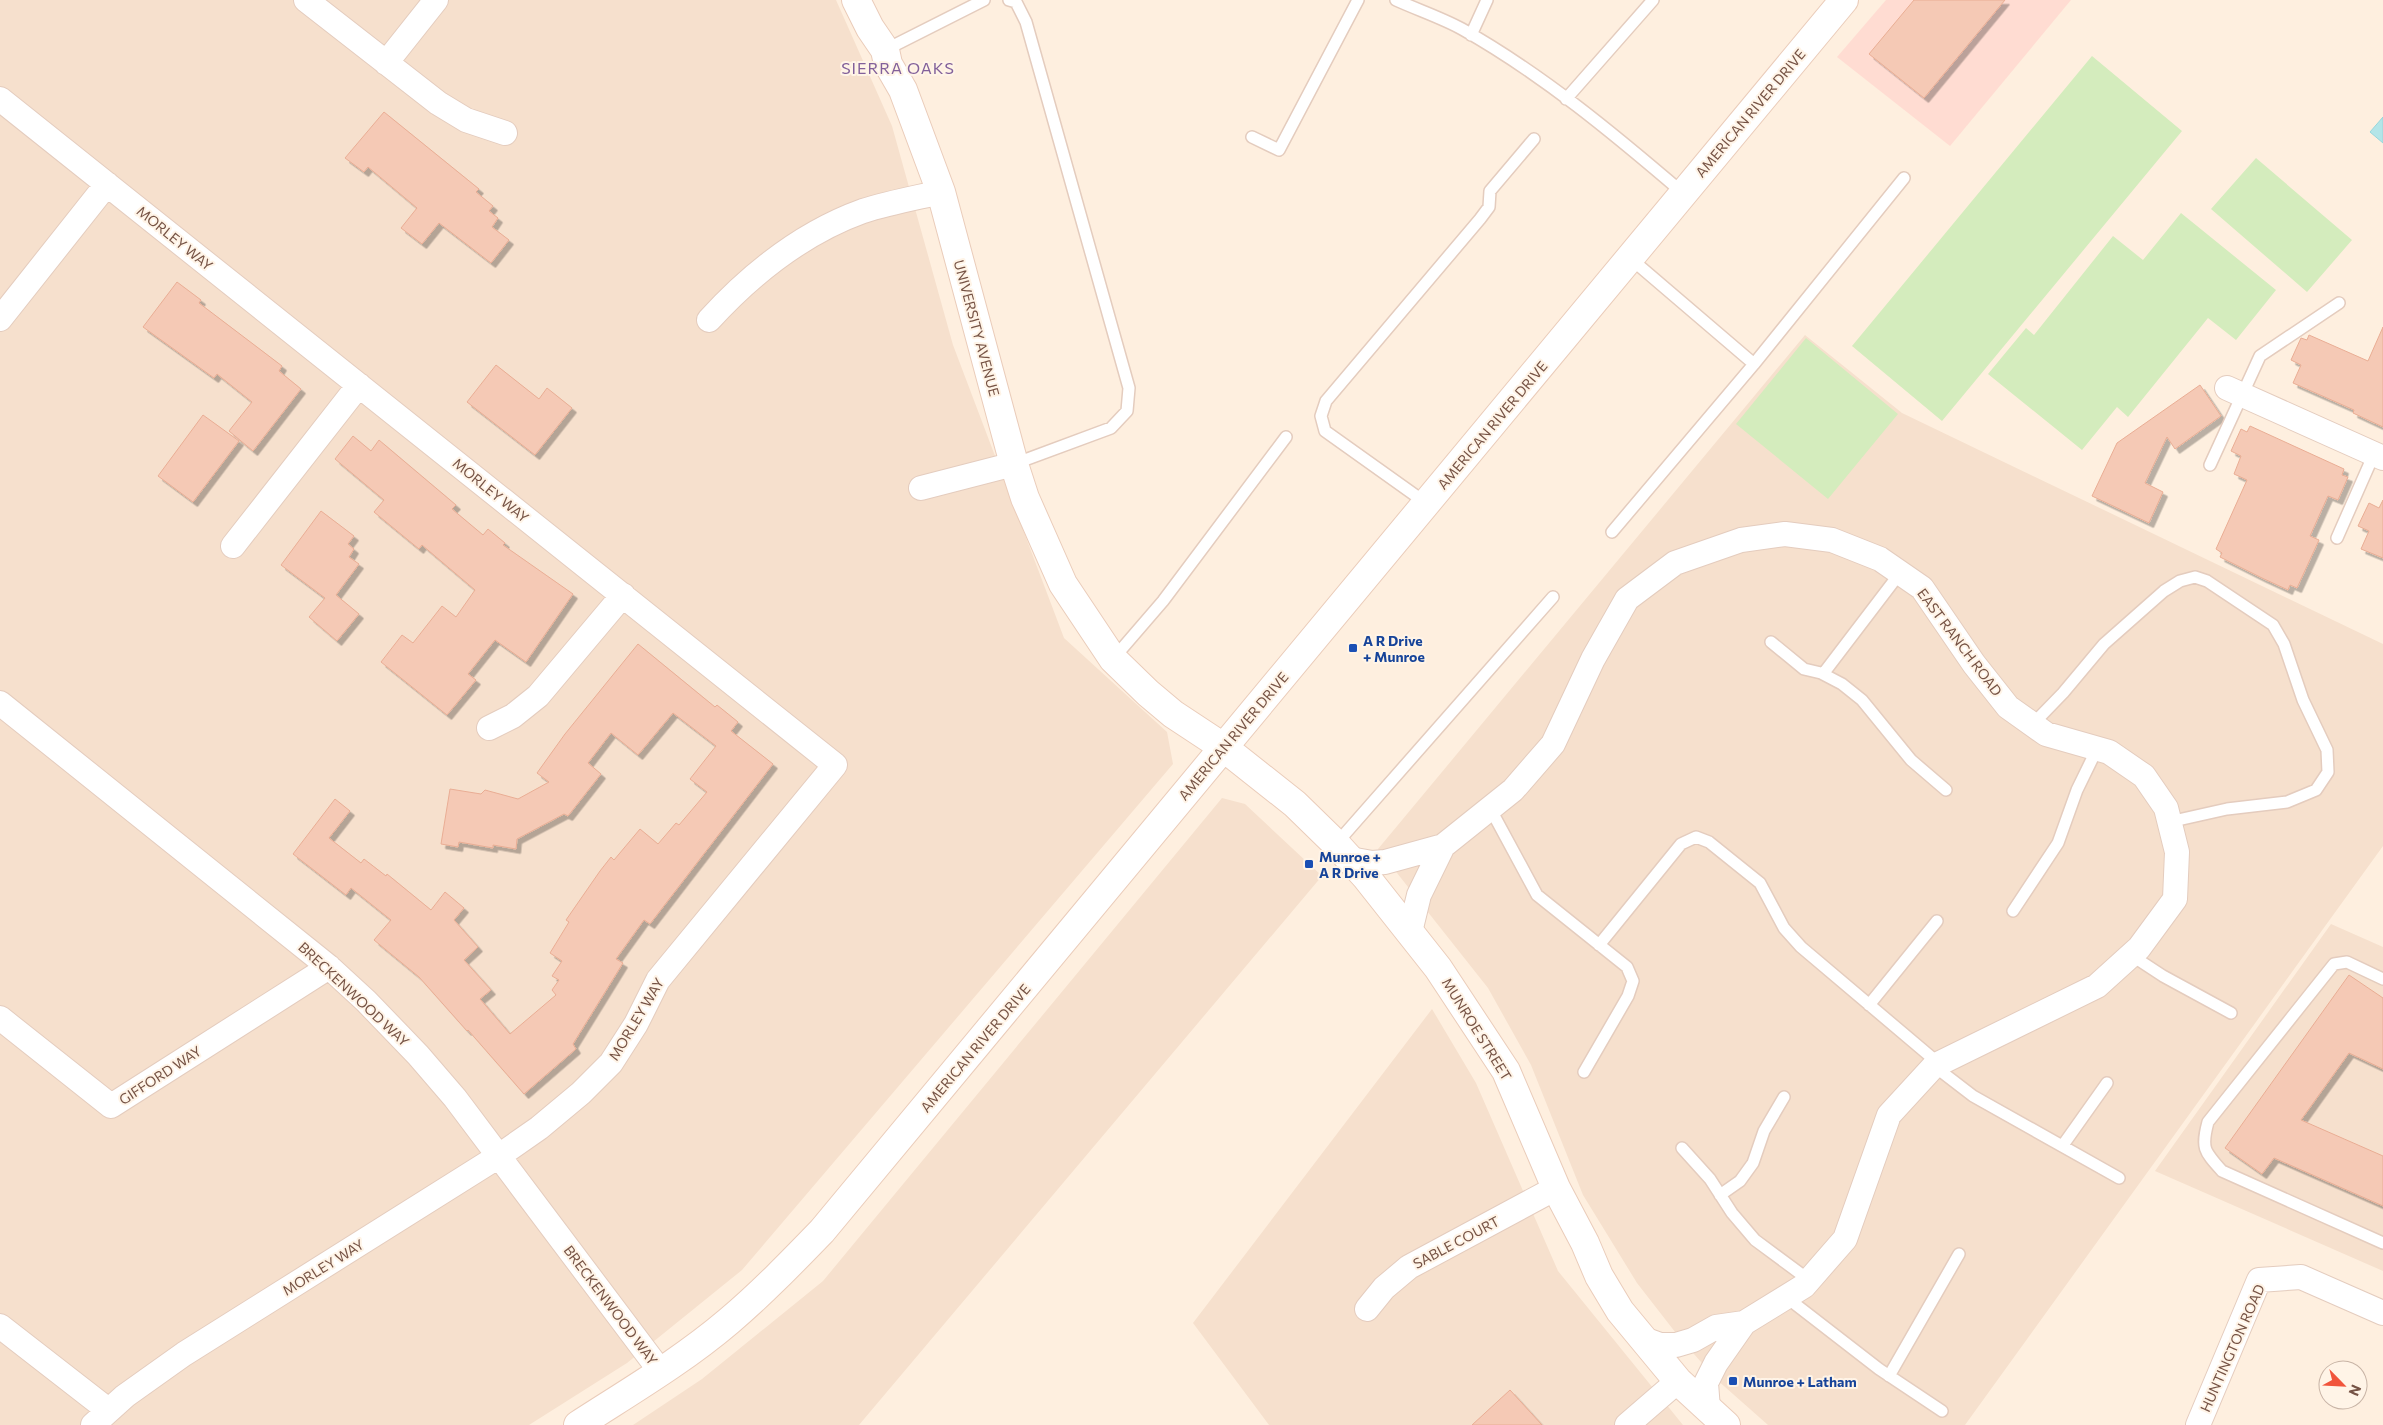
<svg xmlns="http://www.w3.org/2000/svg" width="2383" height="1425" viewBox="0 0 2383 1425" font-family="Commissioner,sans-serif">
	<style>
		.residential { fill: #f6e0cd }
		.commercial { fill: #ffdcd2 }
		.green { fill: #d4ecbd }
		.water { fill: #b3e5e8; stroke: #98d6db }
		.building { fill: #f5c9b5; stroke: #e9ad94; filter: url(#shadow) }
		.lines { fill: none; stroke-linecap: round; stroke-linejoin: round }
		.lane-casing { stroke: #e4ccbe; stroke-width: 14 }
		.street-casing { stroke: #e4ccbe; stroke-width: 26 }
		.secondary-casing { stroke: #eaccba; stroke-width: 30 }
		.lane { stroke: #fff; stroke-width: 11 }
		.street { stroke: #fff; stroke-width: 24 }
		.secondary { stroke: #fff; stroke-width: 28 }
		.transit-dot { fill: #1a4fb4; stroke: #fff4e7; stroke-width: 2 }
		.labels { text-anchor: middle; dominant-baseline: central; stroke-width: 4; stroke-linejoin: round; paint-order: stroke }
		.street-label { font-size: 14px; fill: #765345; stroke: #fff4e7 }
		.transit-label { font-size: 14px; font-weight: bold; fill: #164399; stroke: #fff4e7; text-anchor: start }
		.quarter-label { font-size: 16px; letter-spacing: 1px; fill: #82609a; stroke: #fff4e7 }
	</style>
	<defs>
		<filter id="shadow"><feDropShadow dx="4.5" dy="4.5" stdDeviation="0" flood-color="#0004"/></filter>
	</defs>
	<rect width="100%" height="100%" fill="#feefdf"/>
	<path class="residential" d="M0 0H836L892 126 953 345 1064 638 1167 732 1173 764 742 1270 627 1363 529 1425H0Z
		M1805 335 1902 413 2383 644V846L1965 1425H1768L1716 1379 1679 1337 1637 1283 1583 1195 1531 1065 1488 988 1378 849Z
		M1222 798 1245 804 1322 876 859 1425H633L702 1379 823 1281Z
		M2331 924 2383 947V1271L2155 1171Z
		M1432 1009 1476 1083 1558 1271 1683 1425H1269L1193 1323Z"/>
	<path class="commercial" d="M1886 0H2071L1950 146 1837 57Z"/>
	<path class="green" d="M2092 56 2182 131 1942 421 1852 346Z
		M2256 158 2352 240 2307 292 2211 209Z
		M2181 213 2276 290 2236 340 2208 318 2128 417 2117 407 2082 450 1988 374 2026 328 2034 335 2113 236 2143 260Z
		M1806 338 1898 414 1828 499 1736 424Z"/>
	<path class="water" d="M2383 117V143L2370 132Z"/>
	<path class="building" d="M1914 0H2005L1924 98 1869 54Z
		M384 112 479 189 476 192 493 206 489 211 498 218 492 227 509 240 491 263 439 223 422 244 401 228 417 208 368 167 364 172 345 158Z
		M177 282 201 300 199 303 282 366 279 371 301 389 253 451 229 431 252 402 217 374 214 378 143 327Z
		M2383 327V427L2353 413 2354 410 2293 383 2301 365 2291 360 2301 338 2307 340 2309 335 2368 361Z
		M496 365 539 399 547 388 572 408 535 455 467 402Z
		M2200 385 2221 416 2175 449 2167 437 2145 483 2163 492 2149 523 2092 496 2117 443Z
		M203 415 239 441 193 502 158 476Z
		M2250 426 2344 469 2342 475 2348 477 2338 500 2328 496 2310 536 2319 540 2297 588 2290 585 2288 590 2262 578 2220 557 2222 553 2216 549 2247 480 2234 474 2241 456 2231 451 2241 429 2247 432Z
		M353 436 371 451 379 440 456 505 452 509 483 535 488 529 505 543 503 545 573 594 526 662 495 640 468 674 476 680 447 715 381 662 402 635 413 643 442 606 456 617 475 590 422 545 419 549 374 512 384 500 335 459Z
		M2383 500V558L2361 549 2369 531 2358 526 2369 503 2379 508Z
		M321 511 354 536 348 544 354 549 349 557 359 564 336 595 359 614 337 641 309 617 325 598 281 565Z
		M638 644 715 707 717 705 738 722 731 731 773 764 650 924 644 920 616 959 623 963 573 1044 576 1049 524 1094 468 1030 467 1031 419 977 374 940 391 920 351 888 346 895 293 854 335 799 350 811 329 838 361 863 364 859 386 876 387 874 431 910 445 892 464 908 454 920 478 947 464 960 491 990 480 999 510 1034 556 995 552 990 559 980 552 976 562 961 550 953 569 922 566 920 600 871 611 857 614 860 640 829 658 844 676 823 679 825 707 792 690 779 716 746 673 713 638 755 611 733 588 763 601 774 568 816 564 814 517 839 516 849 493 845V848L459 842 458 847 441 844 450 789 481 794 485 790 518 799 549 782 537 773 565 734Z
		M2349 975 2383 998V1069L2349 1053 2301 1120 2383 1156V1206L2274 1158 2262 1174 2225 1148Z
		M1510 1390 1542 1425H1472Z"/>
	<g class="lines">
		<g class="lane-casing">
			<path id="lane" d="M1009 0 1016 2 1026 22 1129 388 1127 411 1111 428 1014 464
				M1396 0C1418 10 1442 18 1462 29 1542 74 1614 134 1683 193
				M1471 35 1487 0
				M885 50 984 0
				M1566 99 1653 0
				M1252 137 1279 150 1358 0
				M1754 364 1904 178
				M2210 465 2260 356 2339 303
				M1426 503 1325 431 1321 416 1326 401 1480 219 1489 207 1490 191 1534 139
				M1612 532 1754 364 1630 258
				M2337 538 2374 454
				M1771 642 1804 669 1821 673 1842 684 1862 700 1911 760 1946 790
				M1113 659 1163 601 1286 437
				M1823 674 1900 573
				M2033 724 2063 693 2104 644 2164 591 2180 581 2195 577 2207 581 2273 625 2284 644 2303 700 2327 750 2328 772 2316 790 2287 802 2227 809 2169 822
				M1490 808 1537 895 1627 967 1633 981 1628 996 1584 1072
				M1336 844 1553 597
				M2013 911 2058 843 2077 790 2097 749
				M1599 945 1681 844 1696 837 1709 842 1760 883 1784 928 1801 947 1937 1062
				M2131 955 2163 976 2231 1013
				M2383 979 2347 962 2334 964 2208 1122C2201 1148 2204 1151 2222 1171L2383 1243
				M1869 1005 1937 921
				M1934 1066 1973 1096 2119 1178
				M2063 1145 2107 1083
				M1682 1148 1710 1179 1732 1213 1755 1240 1809 1280
				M1720 1195 1740 1181 1753 1163 1764 1131 1784 1097
				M1786 1297 1879 1369 1942 1411
				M1889 1376 1959 1254"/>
		</g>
		<g class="street-casing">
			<path id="street" d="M306 0 438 103 466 120 505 133
				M386 63 436 0
				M0 99 835 765 658 980 636 1024 611 1063 581 1093 539 1128 499 1156 184 1354 125 1396 93 1425
				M0 319 107 184
				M709 320C752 273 802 233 863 211 888 203 915 198 941 192
				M2227 388 2383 458
				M921 488 1014 464
				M233 546 359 385
				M0 703 329 967 366 1001 418 1055 455 1098 661 1372
				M489 728 513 716 538 696 623 595
				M1350 859 1372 863 1385 862 1443 846
				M1410 932 1419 895 1443 846 1513 790 1553 744 1593 659 1627 599 1675 563 1741 540 1785 534 1832 540 1880 559 1922 588 1974 664 2008 707 2046 734 2109 752 2144 776 2166 808 2177 852 2175 899 2139 948 2097 986 1934 1066 1889 1115 1845 1239 1804 1286 1744 1323 1716 1363 1706 1383 1708 1409
				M0 1018 111 1106 329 967
				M1367 1309 1384 1288 1409 1267 1556 1188
				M0 1326 108 1410
				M1641 1338 1660 1345H1676L1693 1340 1716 1327 1744 1323
				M1627 1425 1678 1381
				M2198 1425 2259 1280 2301 1277 2383 1313"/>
		</g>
		<g class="secondary-casing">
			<path id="secondary" d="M856 0 870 28 885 50 888 64 903 90 941 192 1014 464 1025 498 1063 584 1113 659 1148 693 1173 714 1223 747 1295 804 1336 844 1366 877 1438 968 1506 1071 1556 1188 1585 1243 1599 1276 1620 1311 1678 1381 1726 1425
				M578 1425C629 1392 682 1361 729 1321 762 1293 792 1262 822 1231L1844 0"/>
		</g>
		<use href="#lane" class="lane"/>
		<use href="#street" class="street"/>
		<use href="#secondary" class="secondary"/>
	</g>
	<g class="transit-dot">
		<rect x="1348" y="643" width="10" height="10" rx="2.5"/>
		<rect x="1304" y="859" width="10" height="10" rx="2.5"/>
		<rect x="1728" y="1376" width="10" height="10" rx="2.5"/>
	</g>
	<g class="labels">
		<g class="street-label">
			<text transform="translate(1750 113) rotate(-50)">AMERICAN RIVER DRIVE</text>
			<text transform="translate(175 238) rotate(39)">MORLEY WAY</text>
			<text transform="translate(977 328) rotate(75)">UNIVERSITY AVENUE</text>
			<text transform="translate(1492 425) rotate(-50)">AMERICAN RIVER DRIVE</text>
			<text transform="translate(491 490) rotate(39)">MORLEY WAY</text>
			<text transform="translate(1960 642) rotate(53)">EAST RANCH ROAD</text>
			<text transform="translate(1233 736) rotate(-50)">AMERICAN RIVER DRIVE</text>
			<text transform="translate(354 994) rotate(43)">BRECKENWOOD WAY</text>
			<text transform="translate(636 1019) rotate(-59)">MORLEY WAY</text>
			<text transform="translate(1477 1029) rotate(58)">MUNROE STREET</text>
			<text transform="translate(975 1048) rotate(-50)">AMERICAN RIVER DRIVE</text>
			<text transform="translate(160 1075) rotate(-33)">GIFFORD WAY</text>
			<text transform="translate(1456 1242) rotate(-28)">SABLE COURT</text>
			<text transform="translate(323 1267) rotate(-32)">MORLEY WAY</text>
			<text transform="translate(611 1305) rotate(53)">BRECKENWOOD WAY</text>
			<text transform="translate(2232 1348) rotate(-66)">HUNTINGTON ROAD</text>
		</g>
		<g class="transit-label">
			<text x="1363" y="640">A R Drive<tspan x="1363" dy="16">+ Munroe</tspan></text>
			<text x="1319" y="856">Munroe +<tspan x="1319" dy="16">A R Drive</tspan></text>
			<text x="1743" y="1381">Munroe + Latham</text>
		</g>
		<g class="quarter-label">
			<text x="898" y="67">SIERRA OAKS</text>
		</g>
	</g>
	<g transform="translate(2343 1385) rotate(114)"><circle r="24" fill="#fff4e7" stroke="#c8b4a6"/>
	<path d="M0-4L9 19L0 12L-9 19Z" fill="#f1543b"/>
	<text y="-8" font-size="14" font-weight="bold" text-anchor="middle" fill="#765345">N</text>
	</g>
</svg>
